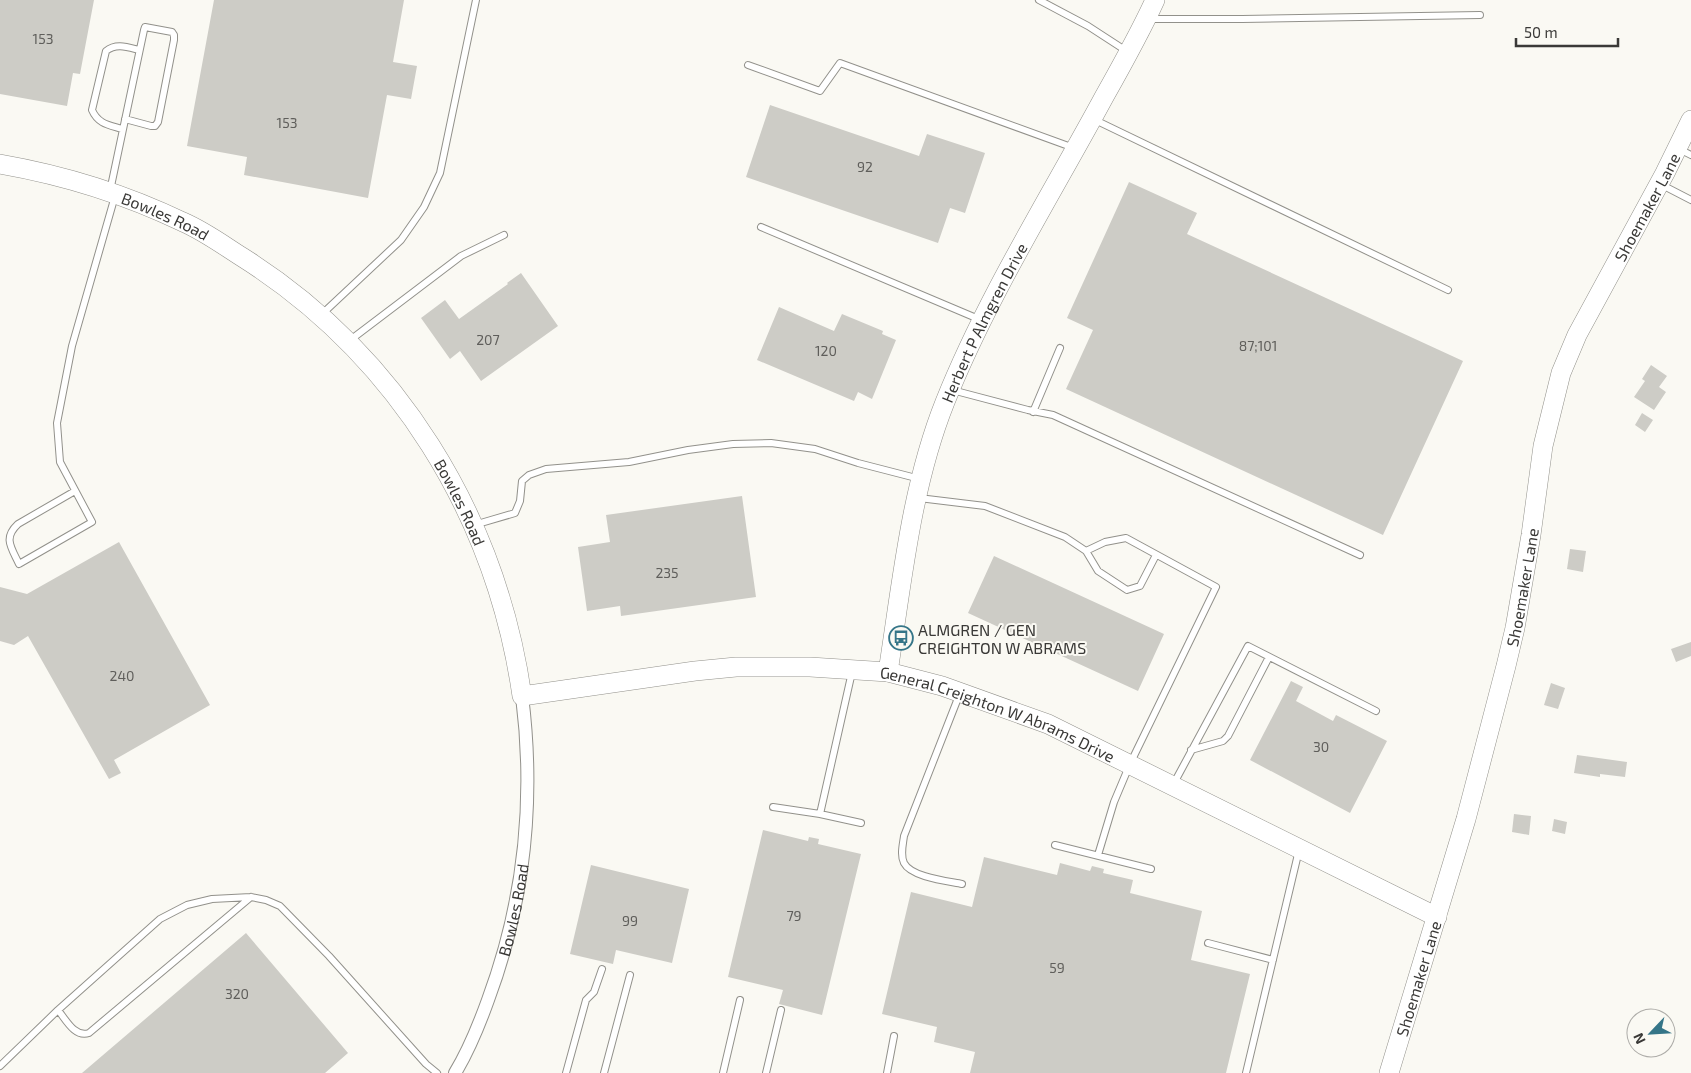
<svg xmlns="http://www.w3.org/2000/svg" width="1691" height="1073" viewBox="0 0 1691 1073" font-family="'Exo 2',sans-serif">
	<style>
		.building { fill: #cdccc6 }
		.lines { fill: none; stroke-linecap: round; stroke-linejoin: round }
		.lane-casing { stroke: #92918b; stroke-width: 8 }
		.street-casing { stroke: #92918b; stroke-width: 14 }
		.secondary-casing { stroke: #92918b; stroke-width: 20 }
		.lane { stroke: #fff; stroke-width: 6 }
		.street { stroke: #fff; stroke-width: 12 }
		.secondary { stroke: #fff; stroke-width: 19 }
		.labels { text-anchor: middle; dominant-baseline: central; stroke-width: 4; stroke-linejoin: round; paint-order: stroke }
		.number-label { font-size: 14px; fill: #5f5e5b }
		.street-label { font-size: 16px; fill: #3a3937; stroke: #faf9f3 }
		.poi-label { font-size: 16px; fill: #3a3937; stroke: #faf9f3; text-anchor: start }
	</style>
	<rect width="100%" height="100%" fill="#faf9f3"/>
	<path class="building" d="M0 0H94L80 74 73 73 67 106 0 94Z
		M214 0H404L393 62 417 66 411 99 387 95 368 198 244 175 247 157 187 146Z
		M770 105 919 156 927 134 985 153 965 213 950 208 938 243 746 177Z
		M1129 182 1197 213 1187 234 1463 361 1383 535 1066 389 1093 330 1067 318Z
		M521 273 558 326 481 381 460 351 450 359 421 318 445 300 459 319 508 284 507 283Z
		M779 307 834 331 842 314 883 331 882 334 896 340 872 399 858 392 854 401 757 360Z
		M1651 365 1667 376 1659 387 1666 392 1654 410 1634 397 1645 381 1642 379Z
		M1642 413 1653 420 1645 432 1635 425Z
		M742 496 756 597 621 616 620 606 587 611 578 547 610 542 606 515Z
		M119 542 210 705 114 760 121 773 109 779 28 636 14 645 0 641V587L27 594Z
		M1570 549 1586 551 1583 572 1567 569Z
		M994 556 1164 634 1138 691 968 613Z
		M1691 642V656L1676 662 1671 649Z
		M1291 681 1303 687 1296 701 1333 721 1336 715 1387 741 1350 813 1250 760Z
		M1551 683 1565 688 1558 709 1544 705Z
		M1577 755 1627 762 1625 777 1600 774V777L1574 773Z
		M1514 814 1531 816 1529 835 1512 832Z
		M1554 819 1567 822 1565 834 1552 831Z
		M763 830 808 841 809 837 819 839 818 844 861 854 822 1015 779 1004 783 990 728 977Z
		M984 857 1057 875 1060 863 1090 871 1092 866 1104 869 1103 873 1133 880 1130 893 1202 911 1191 960 1250 974 1226 1073H970L975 1052 934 1042 937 1027 882 1014 911 892 972 907Z
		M591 865 689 889 672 963 616 950 613 964 570 954Z
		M246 933 348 1053 325 1073H82Z"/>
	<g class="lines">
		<g class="lane-casing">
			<path id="lane" d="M1039 0 1088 26 1128 52
				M1150 19H1242L1480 15
				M748 65 820 91 840 63 1074 148
				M1093 119 1448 290
				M122 129C109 125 98 124 92 110L106 51C116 43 127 47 139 50
				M1679 149 1691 155
				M1662 185 1691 200
				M110 191 144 30 145 27 172 32 174 35V40L158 122 155 126H151L125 119
				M761 227 981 320
				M321 315 401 240 424 207 440 173 476 0
				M349 341 461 256 504 235
				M952 390 1028 410 1053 415 1360 555
				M1033 412 1060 348
				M75 491 18 524C3 538 11 547 19 564L92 522 60 462 57 423 72 346 115 196
				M919 498 985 506 1065 537 1086 551 1105 542 1126 538 1216 587 1130 764 1114 802 1098 855
				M474 525 515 513 520 501 522 481 529 475 546 469 629 462 688 450 733 444 771 443 815 449 858 463 920 479
				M1086 551 1098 571 1127 590 1140 586 1156 555
				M960 693 904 836C903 844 900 855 904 863 911 877 947 881 962 884
				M1191 750 1223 741 1228 736 1269 657
				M1173 785 1248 646 1376 711
				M773 807 820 814 861 823
				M820 814 852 672
				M1055 845 1151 869
				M1208 943 1273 960
				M58 1010C66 1020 75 1038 89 1033L251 897
				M0 1066 58 1010 160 919 187 905 212 899 251 897 266 900 280 906 329 956 426 1064 437 1073
				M566 1073 586 1000 594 992 602 969
				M604 1073 630 975
				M723 1073 740 1000
				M766 1073 781 1010
				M887 1073 894 1036
				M1246 1073 1299 850"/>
		</g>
		<g class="street-casing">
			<g id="street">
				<path id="s1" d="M455 1073C469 1050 479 1025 488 1000 524 903 535 799 522 696"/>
			</g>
		</g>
		<g class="secondary-casing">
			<g id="secondary">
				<path id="s2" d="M0 164C63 175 125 194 183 222 204 231 223 245 242 257 397 355 496 515 522 696L695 671 736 667H810L888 672 942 686 1048 724 1437 917"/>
				<path id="s3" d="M888 672C902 582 911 487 945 402 987 297 1050 197 1104 97 1122 65 1140 33 1155 0"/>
				<path id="s4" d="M1389 1073 1466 819 1506 666 1515 628 1531 535 1543 446 1561 373 1577 335 1665 173 1691 120"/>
			</g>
		</g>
		<use href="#lane" class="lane"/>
		<use href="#street" class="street"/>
		<use href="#secondary" class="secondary"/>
	</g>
	<defs>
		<g id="bus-ring" transform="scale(1.25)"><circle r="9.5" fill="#faf9f3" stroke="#357588" stroke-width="1.5"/><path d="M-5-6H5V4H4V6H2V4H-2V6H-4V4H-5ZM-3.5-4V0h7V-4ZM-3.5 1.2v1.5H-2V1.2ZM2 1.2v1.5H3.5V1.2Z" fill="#357588"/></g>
	</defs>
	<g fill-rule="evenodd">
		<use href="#bus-ring" x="901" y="638"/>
	</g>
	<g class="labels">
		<g class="number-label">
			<text x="43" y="38">153</text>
			<text x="287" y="122">153</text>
			<text x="865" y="166">92</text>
			<text x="488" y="339">207</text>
			<text x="1258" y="345">87;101</text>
			<text x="826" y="350">120</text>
			<text x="667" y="572">235</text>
			<text x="122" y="675">240</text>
			<text x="1321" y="746">30</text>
			<text x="794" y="915">79</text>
			<text x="630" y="920">99</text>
			<text x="1057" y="967">59</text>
			<text x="237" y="993">320</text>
		</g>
		<g class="street-label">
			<text stroke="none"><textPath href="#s4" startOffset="909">Shoemaker Lane</textPath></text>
			<text stroke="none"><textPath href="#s2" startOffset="174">Bowles Road</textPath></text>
			<text stroke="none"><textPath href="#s3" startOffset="365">Herbert P Almgren Drive</textPath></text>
			<text stroke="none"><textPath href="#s2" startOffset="594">Bowles Road</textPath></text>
			<text stroke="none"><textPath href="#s4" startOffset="504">Shoemaker Lane</textPath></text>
			<text stroke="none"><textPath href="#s2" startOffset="1284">General Creighton W Abrams Drive</textPath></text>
			<text stroke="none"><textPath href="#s1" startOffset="174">Bowles Road</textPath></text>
			<text stroke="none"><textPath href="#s4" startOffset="99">Shoemaker Lane</textPath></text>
		</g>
		<g class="poi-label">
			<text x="918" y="629">ALMGREN / GEN<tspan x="918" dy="18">CREIGHTON W ABRAMS</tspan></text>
		</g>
	</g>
	<g transform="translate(1651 1033) rotate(245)"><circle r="24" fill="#faf9f3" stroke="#adaca8"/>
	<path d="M0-4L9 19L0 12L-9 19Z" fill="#357588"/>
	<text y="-8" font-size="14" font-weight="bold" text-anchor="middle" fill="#3a3937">N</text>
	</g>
	<path d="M1516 38v8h102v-8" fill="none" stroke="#3a3937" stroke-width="2.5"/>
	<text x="1524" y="38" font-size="15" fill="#3a3937" stroke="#faf9f3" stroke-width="4" paint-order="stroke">50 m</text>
</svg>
